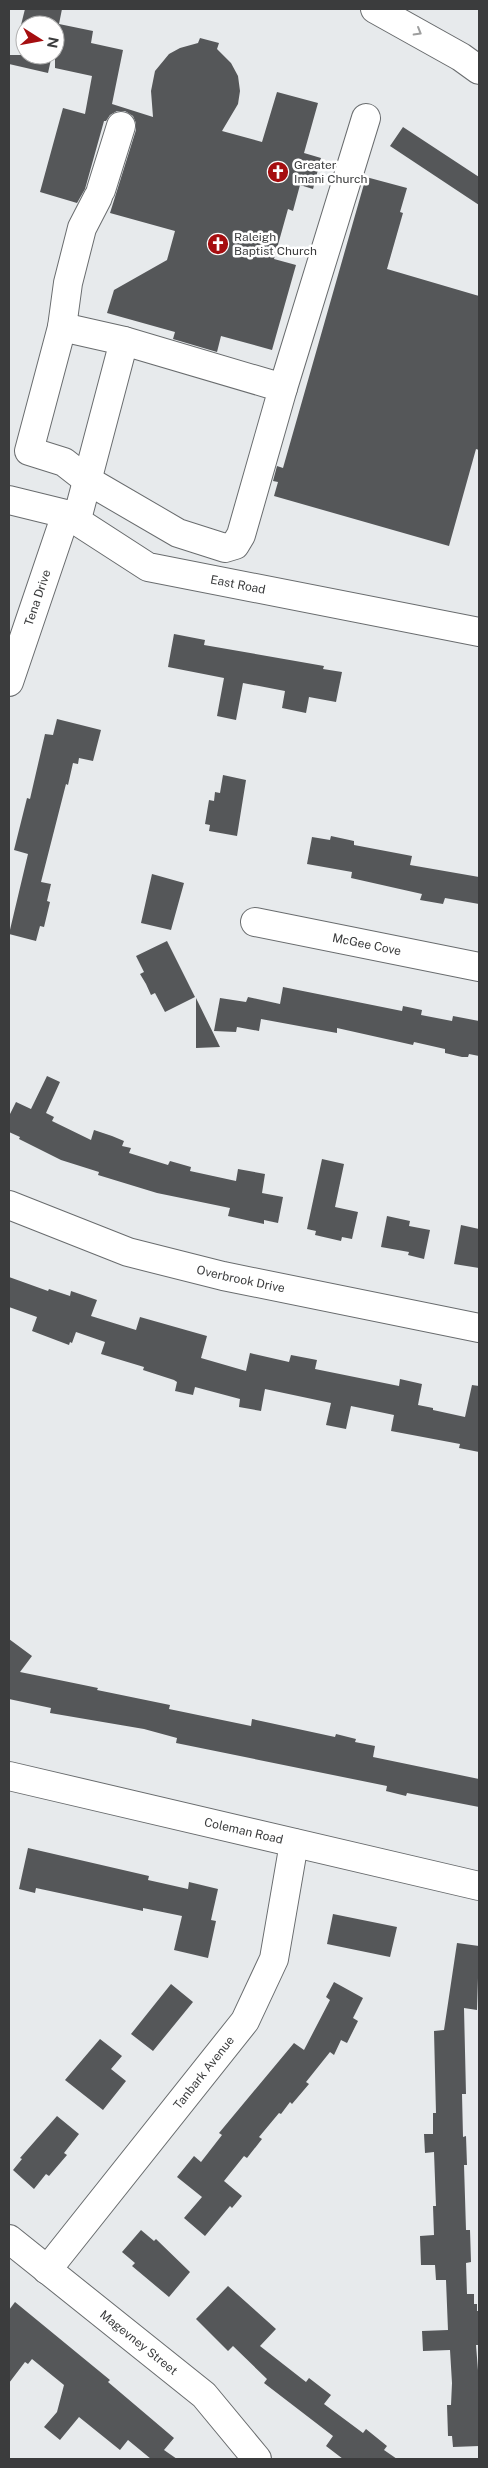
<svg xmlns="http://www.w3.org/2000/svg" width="488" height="2468" viewBox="0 0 488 2468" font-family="'Public Sans',sans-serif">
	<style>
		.building { fill: #555759 }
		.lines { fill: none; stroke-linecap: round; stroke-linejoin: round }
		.minor-casing { stroke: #696c6e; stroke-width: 30 }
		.major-casing { stroke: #696c6e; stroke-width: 30 }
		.minor { stroke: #fff; stroke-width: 28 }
		.major { stroke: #fff; stroke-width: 28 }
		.oneway { stroke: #9d9e9e }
		.labels { text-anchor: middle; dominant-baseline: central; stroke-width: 5; stroke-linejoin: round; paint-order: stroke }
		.poi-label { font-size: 12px; fill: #3b3c3d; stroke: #fff; text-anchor: start }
		.street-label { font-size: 12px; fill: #3b3c3d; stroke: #fff }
	</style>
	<rect width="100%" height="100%" fill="#e7eaec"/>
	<path class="building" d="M25 9H62L59 24 93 31 91 43 123 50 112 104 153 117 151 91 155 71 169 54 180 48 198 43 200 38 219 43 217 49 231 63 238 76 240 91 238 104 222 131 262 142 277 92 318 103 304 153 321 158 313 189 300 185 293 211 288 209 274 259 296 265 272 350 221 336 217 352 173 339 175 332 107 313 114 290 167 260 175 231 110 213 136 130V123L133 116 125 111H117L110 115 106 121H104L85 189 77 203 40 192 63 108 85 114 92 76 55 68V25H21Z
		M9 55H52L48 73 9 64Z
		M403 127 479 177V205L390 146Z
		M366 177 407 188 400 212 403 213 387 269 479 296V450L476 449 449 546 274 496 278 482 273 481 277 466 283 468Z
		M174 634 205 640 204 645 324 666 323 669 342 672 336 702 309 697 306 713 282 708 285 691 243 683 236 720 217 716 224 678 168 667Z
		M57 719 101 730 93 761 79 758 78 764 73 763 68 785 66 784 41 882 51 884 47 901 50 902 44 927 40 926 36 941 9 934 28 854 14 850 27 798 30 799 45 734 53 735Z
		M223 775 246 780 237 836 209 831 210 825 205 824 209 800 214 801 215 792 220 793Z
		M331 836 354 841V845L412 856 410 865 479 877V904L445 898 443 904 420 900 422 894 351 878 352 872 307 864 312 837 330 840Z
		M152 874 184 883 171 930 141 923Z
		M167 941 195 997 165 1012 155 993 151 995 146 984 140 974 144 972 136 956Z
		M283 987 402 1011 403 1006 422 1010 421 1015 452 1021 453 1016 479 1021V1056L469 1054 468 1057H462L445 1053V1049L414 1042 413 1045 337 1028V1033L261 1019 259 1031 237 1027 236 1032 214 1031 220 998 246 1002 248 997 280 1004Z
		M196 998 220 1047 196 1048Z
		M47 1076 60 1082 46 1113 54 1117 52 1121 91 1140 94 1130 112 1136 124 1141 122 1146 131 1148 129 1153 168 1165 170 1161 191 1167 190 1171 236 1181 238 1169 265 1174 262 1193 283 1197 278 1223 264 1220V1224L228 1216 230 1208 157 1193 98 1175 99 1172 61 1160 19 1139 20 1137 9 1132V1116L16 1102 31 1109Z
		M322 1159 344 1164 335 1207 358 1212 352 1239 342 1237 341 1241 315 1235 316 1231 307 1229Z
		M387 1216 410 1221 409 1226 430 1230 424 1259 408 1255 409 1252 381 1247Z
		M461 1225 479 1229V1268L454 1264Z
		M9 1277 48 1291 49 1289 70 1296 71 1291 97 1300 91 1316 136 1330 140 1317 207 1336 201 1358 246 1371 250 1353 289 1362 291 1355 317 1360 315 1369 399 1386 400 1379 422 1384 418 1405 433 1408V1410L465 1417 472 1385 479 1386V1452L459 1448 460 1444 391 1431 394 1415 351 1406 346 1429 326 1425 331 1403 265 1389 261 1411 239 1407 240 1399 195 1387 193 1395 175 1391 177 1382 174 1380 143 1370 144 1367 101 1354 105 1342 76 1332 72 1343 70 1342 69 1345 32 1331 37 1317 9 1307Z
		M9 1639 32 1656 20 1672 98 1688 97 1690 170 1705 169 1709 251 1726 252 1719 335 1737 336 1734 356 1739 355 1742 375 1746 373 1757 479 1779V1807L407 1793 406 1796 386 1791 387 1786 176 1743 177 1738 144 1729 50 1713 51 1708 9 1699Z
		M28 1848 149 1876 148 1880 188 1889 189 1882 218 1889 211 1920 216 1921 208 1958 174 1950 182 1916 143 1908V1911L36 1888 35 1893 19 1889Z
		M333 1914 397 1927 390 1957 327 1944Z
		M457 1943 479 1946 477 2010 464 2008 466 2094H462L463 2137 466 2136 467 2165H464L466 2230H470L471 2262 466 2263 467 2294H474V2304H477V2311H479V2345H476L479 2383V2446L453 2447 452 2436H448L447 2405H451L452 2383 450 2350 423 2351 422 2331 448 2330 446 2280H436L435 2265H421L420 2236 434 2235 433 2206H436L434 2152 425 2153 424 2134H433V2113H436L434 2031 444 2030Z
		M334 1982 363 1998 353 2018 358 2021 347 2043 341 2040 334 2055 330 2052 306 2082 309 2084 292 2104 290 2102 281 2114 279 2113 259 2137 262 2139 247 2158 244 2156 224 2181 242 2196 232 2208 230 2206 205 2236 184 2218 202 2197 177 2177 194 2156 201 2162 222 2135 219 2133 294 2043 304 2050 330 2000 326 1997Z
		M171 1984 193 2002 153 2051 131 2034Z
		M100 2039 122 2056 111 2069 126 2081 103 2110 65 2080Z
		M57 2116 79 2134 64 2153 67 2155 49 2176 46 2174 34 2189 13 2170 22 2159 20 2158Z
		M141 2230 154 2241 156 2239 190 2272 169 2297 132 2266 135 2263 122 2252Z
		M228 2286 276 2329 260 2346 306 2382 309 2378 331 2395 324 2404 363 2433 366 2429 387 2446 384 2450 397 2459H343L326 2446 333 2436 264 2383 267 2379 233 2346 228 2351 196 2319Z
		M15 2302 110 2380 108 2382 174 2438 164 2450 177 2459H151L128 2440 120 2450 79 2417 60 2440 44 2427 57 2412 64 2385 32 2359 28 2364 25 2362 9 2383V2310Z"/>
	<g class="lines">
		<g class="minor-casing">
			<g id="minor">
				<path d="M101 190 121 126"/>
				<path d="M62 327 124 341 283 388 241 535 235 545 225 548 178 533 87 480 64 462 29 451Z"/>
				<path d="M62 327 68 283 82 228 98 197"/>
				<path d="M283 388 366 118"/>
				<path id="s1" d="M9 500 66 514 148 567 479 632"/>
				<path d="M77 519 124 341"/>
				<path id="s2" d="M9 682 66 514"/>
				<path id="s3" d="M255 922 479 967"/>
				<path id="s4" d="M9 1205 128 1252 223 1276 479 1328"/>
				<path id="s5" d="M9 2239 204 2395 257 2459"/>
				<path id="s6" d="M47 2270 245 2021 274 1959 294 1843"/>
			</g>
		</g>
		<g class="major-casing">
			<g id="major">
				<path d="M375 9 461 57 479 70"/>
				<path id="s7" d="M9 1776 479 1886"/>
			</g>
		</g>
		<use href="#minor" class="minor"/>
		<use href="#major" class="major"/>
	</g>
	<defs><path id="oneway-chevron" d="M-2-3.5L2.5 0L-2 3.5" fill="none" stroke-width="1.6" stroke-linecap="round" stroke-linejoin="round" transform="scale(1.25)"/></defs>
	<use class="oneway" href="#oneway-chevron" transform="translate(418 32) rotate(30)"/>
	<defs>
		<g id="church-disc" transform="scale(1.125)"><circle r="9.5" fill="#a50e10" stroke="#fff"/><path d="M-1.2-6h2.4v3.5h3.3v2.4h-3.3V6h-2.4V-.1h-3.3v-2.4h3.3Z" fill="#fff"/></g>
	</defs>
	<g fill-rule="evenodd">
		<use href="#church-disc" x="278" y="172"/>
		<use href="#church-disc" x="218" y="244"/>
	</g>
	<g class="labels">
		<g class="poi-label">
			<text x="294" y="165">Greater<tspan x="294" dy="14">Imani Church</tspan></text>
			<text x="234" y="237">Raleigh<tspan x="234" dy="14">Baptist Church</tspan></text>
		</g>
		<g class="street-label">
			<text stroke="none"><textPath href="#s1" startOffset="248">East Road</textPath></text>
			<text stroke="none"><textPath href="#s2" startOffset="89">Tena Drive</textPath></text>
			<text stroke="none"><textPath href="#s3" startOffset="114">McGee Cove</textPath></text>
			<text stroke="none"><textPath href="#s4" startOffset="244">Overbrook Drive</textPath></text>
			<text stroke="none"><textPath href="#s7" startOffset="241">Coleman Road</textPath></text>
			<text stroke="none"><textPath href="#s6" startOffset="252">Tanbark Avenue</textPath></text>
			<text stroke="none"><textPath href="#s5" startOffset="166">Magevney Street</textPath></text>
		</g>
	</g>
	<rect width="488" height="2468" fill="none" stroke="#3b3c3d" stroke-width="20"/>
	<g transform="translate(40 40) rotate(101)"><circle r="24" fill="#ffffff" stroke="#b1b1b1"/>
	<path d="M0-4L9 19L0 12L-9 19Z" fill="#a50e10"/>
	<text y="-8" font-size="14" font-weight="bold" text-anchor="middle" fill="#3b3c3d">N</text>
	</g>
</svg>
